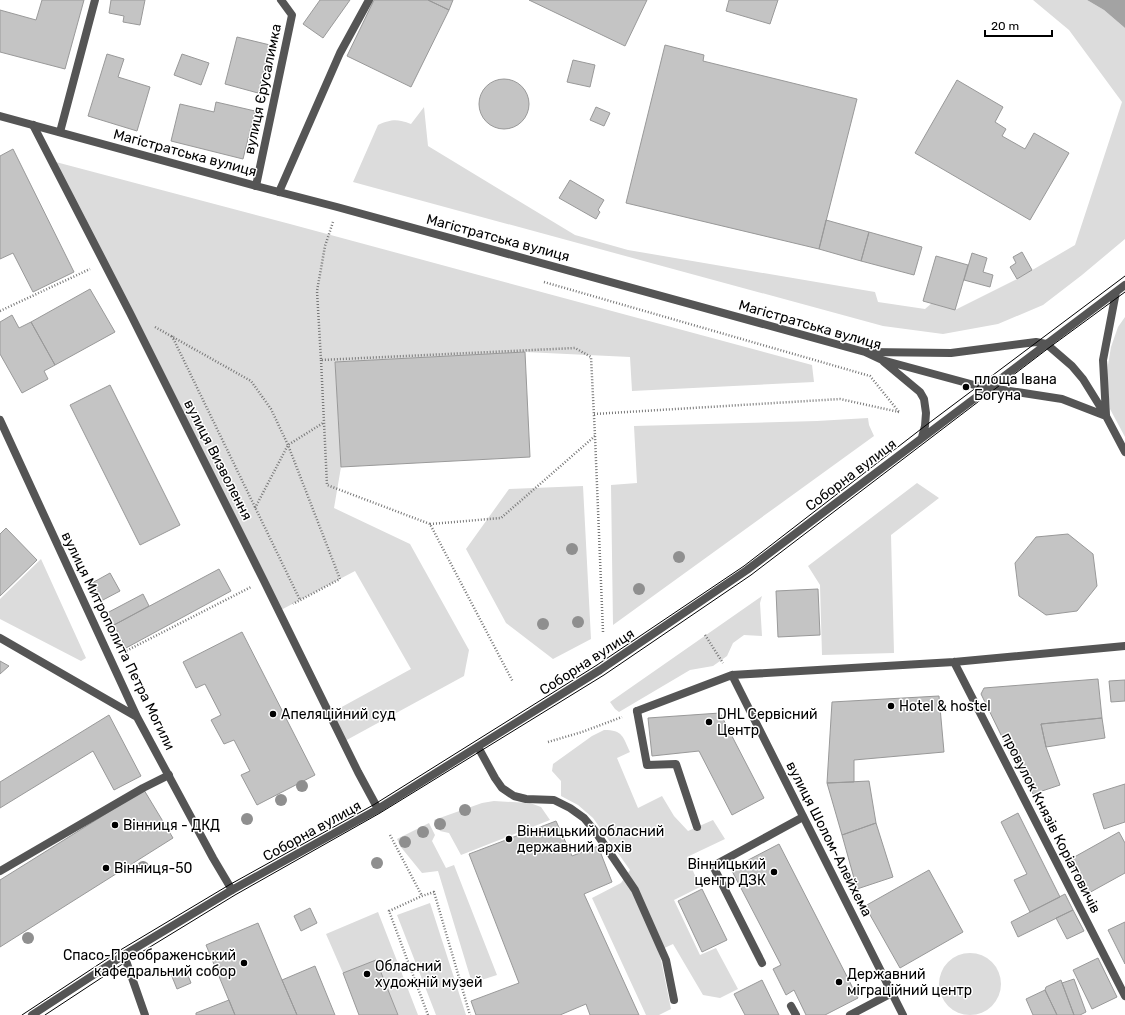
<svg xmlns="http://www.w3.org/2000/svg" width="1125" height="1015" viewBox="0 0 1125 1015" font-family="Rubik,sans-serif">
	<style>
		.green { fill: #dcdcdc }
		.water { fill: #a3a3a3 }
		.building { fill: #c4c4c4; stroke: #999 }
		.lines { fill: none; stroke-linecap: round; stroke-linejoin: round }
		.path { stroke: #777; stroke-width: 2.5; stroke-dasharray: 1 2; stroke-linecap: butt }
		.service { stroke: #555; stroke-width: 8 }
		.minor { stroke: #555; stroke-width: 8 }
		.tertiary { stroke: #555; stroke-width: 8 }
		.tram { stroke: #000; stroke-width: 1 }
		.tree { fill: #8f8f8f }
		.poi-dot { fill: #000; stroke: #fff; stroke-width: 1.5 }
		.labels { text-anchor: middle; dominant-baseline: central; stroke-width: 3; stroke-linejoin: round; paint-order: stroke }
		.street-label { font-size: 14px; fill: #000; stroke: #fff }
		.poi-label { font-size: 14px; fill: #000; stroke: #fff; text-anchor: start }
	</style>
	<rect width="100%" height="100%" fill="#fff"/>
	<path class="green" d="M1033 0H1087L1104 10 1125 28V239L1082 275 1043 305 998 324 943 334 883 326 353 182 378 125C392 119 397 119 411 124L424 107 428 146 575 235 628 250 875 292 878 302 925 309 932 303 955 310 1017 279 1075 245 1122 102 1069 30Z
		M52 161 290 224 812 365 814 382 632 391 630 357 525 352 335 362 341 467 334 508 410 544 469 650 464 676 343 742 329 714 411 669 355 571 279 611Z
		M1125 317V437L1110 409 1107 380 1108 365 1111 347 1118 327Z
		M868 418 869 425 874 436 613 625 611 485 637 483 634 426 817 421Z
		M917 483 939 498 891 535 894 653 822 655 820 585 808 566Z
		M583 486 591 639 553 659 506 623 466 549 509 489Z
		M41 559 86 658 81 661 0 619V599Z
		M762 596 760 603 762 636 744 635 733 643 727 656 713 666 690 670 619 712 615 709 610 702Z
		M604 730C623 730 623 737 630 752L617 758 638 808 662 796 674 816 688 831 713 820 725 839 687 857 700 887 674 900 700 955 716 948 738 989 720 998 703 995 673 944 658 951 661 960 671 1009 659 1015H646L592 898 621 883 630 870 593 818 578 805 561 796V781L552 771 553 764 592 736Z
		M494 801 530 803 541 807 550 820 461 855 449 833 440 831 434 820 482 803Z
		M429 823 435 835 432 841 446 868 454 865 497 975 472 983 438 871 422 873 400 846 397 839Z
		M430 903 466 1015H436L397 915Z
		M378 912 418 1015H398L376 960 343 973 326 934Z
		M939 984a31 31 0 1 1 62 0a31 31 0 1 1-62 0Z"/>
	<path class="water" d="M1087 0H1125V28L1104 10Z"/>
	<path class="building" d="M42 0H84L65 69 0 52V10L36 20Z
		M111 0H145L140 25 123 22 124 16 109 13Z
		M320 0H350L323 38 303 24Z
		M374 0H428L449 10 411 87 347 56Z
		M428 0H453L449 10Z
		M529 0H647L625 46Z
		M729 0H778L770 24 726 11Z
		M237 37 270 45 258 93 225 84Z
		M665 45 704 55 703 61 857 99 819 249 626 203Z
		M107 54 124 59 118 77 150 87 137 131 88 116Z
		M182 54 209 63 201 85 174 75Z
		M573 60 595 65 590 87 567 82Z
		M479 104a25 25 0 1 1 50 0a25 25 0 1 1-50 0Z
		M957 80 1003 107 995 122 1006 129 1002 136 1025 149 1034 133 1069 153 1030 220 915 153Z
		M216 102 255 111 243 159 171 141 180 104 214 112Z
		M596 107 610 113 604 126 590 120Z
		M13 149 74 272 33 292 13 253 0 259V156Z
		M570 180 604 200 598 210 600 212 596 219 559 198Z
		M826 220 869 232 861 261 819 249Z
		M869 232 922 247 914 275 861 261Z
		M1022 252 1032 270 1017 279 1010 267 1016 263 1013 257Z
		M972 253 987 258 983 272 993 275 990 287 964 280Z
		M936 256 968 265 955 310 923 301Z
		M90 289 115 332 55 365 31 322Z
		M12 315 19 328 31 322 55 365 44 371 48 379 22 393 0 354V322Z
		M525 352 530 457 341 467 335 362Z
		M110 385 180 525 140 545 70 405Z
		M6 528 37 560 0 596V534Z
		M1068 534 1093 554 1097 586 1077 611 1046 615 1019 596 1015 563 1036 537Z
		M219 569 231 591 126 648 114 625Z
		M110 573 120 591 101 601 92 583Z
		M818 589 820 635 778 637 776 591Z
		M143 594 149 606 114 625 107 613Z
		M242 632 315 775 257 805 241 775 250 771 234 740 224 744 211 720 221 715 205 684 196 688 183 662Z
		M0 661 9 666 0 674Z
		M1098 679 1102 718 1041 724 1046 747 1060 785 1033 794 1004 741 981 694 984 688Z
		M1125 680V701L1111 702 1109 681Z
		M939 696 944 752 854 760V782L827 783 832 702Z
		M720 713 764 798 732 815 699 751 652 756 648 718Z
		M109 715 141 776 114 790 93 751 0 808V782Z
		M1102 718 1105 738 1046 747 1041 724Z
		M869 781 876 823 842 835 827 783Z
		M1125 784V822L1104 829 1093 794Z
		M144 790 173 838 0 947V880Z
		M1018 813 1060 897 1030 912 1014 880 1027 874 1001 822Z
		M556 821 572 856 598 846 612 882 584 894 639 1015H590L586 1004 560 1015H476L471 1001 519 983 469 854Z
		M876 823 893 877 857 889 842 835Z
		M1119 832 1125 843V873L1087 894 1069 860Z
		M779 844 858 998 825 1015H806L794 990 786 995 773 969 781 965 731 869Z
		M929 870 963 932 900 968 865 906Z
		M702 889 727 940 702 952 678 901Z
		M1065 894 1073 910 1018 937 1011 922Z
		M310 908 317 923 301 931 294 916Z
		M1073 910 1084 931 1067 939 1056 918Z
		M1125 922V964L1108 930Z
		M258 923 282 980 297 1015H235L206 945Z
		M1098 958 1117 997 1092 1009 1073 970Z
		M376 960 398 1015H359L343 973Z
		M315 966 335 1015H297L282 980Z
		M185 968 191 983 177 989 171 974Z
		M1074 979 1086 1012 1080 1015H1074L1062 983Z
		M762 980 779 1015H745L734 994Z
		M1061 980 1062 983 1074 1015H1057L1045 990 1046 987Z
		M1045 990 1057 1015H1033L1026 999Z
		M229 1000 235 1015H196V1013Z"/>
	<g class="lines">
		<path class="path" d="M333 222 325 246 317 291 321 360 575 348 591 357 595 436 603 632
			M544 282 870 376 899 412
			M0 311 90 269
			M155 327 251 381 271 409 288 445 340 579 293 604
			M172 336 300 600
			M321 360 327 485 430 524 513 682
			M594 414 840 399 899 412
			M255 508 288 445 323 423
			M430 524 501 518 595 436
			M705 635 723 663
			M124 652 251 587
			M548 742 582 732 622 717
			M390 835 422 896
			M428 1015 389 911 422 896 434 892 470 1015"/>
		<path class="service" d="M60 132 95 0
			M279 192 340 53 369 0
			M637 711 647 765 676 764 697 827
			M478 747 495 778 502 788 514 796 526 799 554 800 570 808 584 818 595 831 635 890 666 960 674 1000
			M0 871 143 788 169 775
			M762 963 713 866 803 817
			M791 1006 796 1015
			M850 1015 892 993"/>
		<path class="minor" d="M33 125 130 313 264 581 358 772 378 809
			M256 186 292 15 281 0
			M0 420 137 717 213 858 232 890
			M0 638 137 717
			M954 662 1125 996
			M732 675 903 1015
			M637 711 732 675 954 662 1125 646
			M124 955 145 1015"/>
		<path class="tertiary" d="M0 116 256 186 337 207 865 352 882 360 978 386 1062 399 1106 416
			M868 352 951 353 1036 342 1046 344 1050 347 1072 366 1083 379 1106 416 1125 452
			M884 362 920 392 924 399 926 413 925 426 922 437
			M1106 415 1103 360 1116 292
			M32 1015 124 955 232 890 378 809 600 670 747 570 1125 285"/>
		<path class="tram" d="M22 1015 122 949 229 885 375 804 597 665 744 566 925 426 1125 276
			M45 1015 127 961 235 895 380 813 604 675 751 575 1050 347 1125 292"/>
	</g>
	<g class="tree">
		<circle cx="572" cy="549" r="6"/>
		<circle cx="679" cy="557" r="6"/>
		<circle cx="639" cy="589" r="6"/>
		<circle cx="578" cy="622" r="6"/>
		<circle cx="543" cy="624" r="6"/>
		<circle cx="302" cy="786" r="6"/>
		<circle cx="281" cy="800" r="6"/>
		<circle cx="465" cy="810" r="6"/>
		<circle cx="247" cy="819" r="6"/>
		<circle cx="440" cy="824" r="6"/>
		<circle cx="423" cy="832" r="6"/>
		<circle cx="405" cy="842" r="6"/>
		<circle cx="377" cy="863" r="6"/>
		<circle cx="143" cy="867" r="6"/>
		<circle cx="28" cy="938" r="6"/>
	</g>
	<g class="poi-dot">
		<circle cx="966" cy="387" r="4"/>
		<circle cx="891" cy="706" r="4"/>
		<circle cx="273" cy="714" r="4"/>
		<circle cx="709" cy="722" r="4"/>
		<circle cx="115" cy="825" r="4"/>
		<circle cx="509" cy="839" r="4"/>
		<circle cx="106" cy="868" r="4"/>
		<circle cx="774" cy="872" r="4"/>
		<circle cx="244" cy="963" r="4"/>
		<circle cx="367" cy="974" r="4"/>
		<circle cx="839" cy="982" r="4"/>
	</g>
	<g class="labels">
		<g class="street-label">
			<text transform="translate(263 89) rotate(-78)">вулиця Єрусалимка</text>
			<text transform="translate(185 153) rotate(15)">Магістратська вулиця</text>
			<text transform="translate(498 238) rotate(15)">Магістратська вулиця</text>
			<text transform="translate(810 325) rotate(16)">Магістратська вулиця</text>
			<text transform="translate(218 460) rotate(63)">вулиця Визволення</text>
			<text transform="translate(851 475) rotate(-37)">Соборна вулиця</text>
			<text transform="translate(118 641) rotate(64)">вулиця Митрополита Петра Могили</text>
			<text transform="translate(587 662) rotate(-33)">Соборна вулиця</text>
			<text transform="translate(1051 823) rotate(63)">провулок Князів Коріатовичів</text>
			<text transform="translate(312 831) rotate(-29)">Соборна вулиця</text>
			<text transform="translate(829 839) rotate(63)">вулиця Шолом-Алейхема</text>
		</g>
		<g class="poi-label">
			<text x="974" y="379">площа Івана<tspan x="974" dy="16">Богуна</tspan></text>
			<text x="899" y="706">Hotel &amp; hostel</text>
			<text x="281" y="714">Апеляційний суд</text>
			<text x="717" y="714">DHL Сервісний<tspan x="717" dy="16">Центр</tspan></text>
			<text x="123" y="825">Вінниця - ДКД</text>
			<text x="517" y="831">Вінницький обласний<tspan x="517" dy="16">державний архів</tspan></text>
			<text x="766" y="864" text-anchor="end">Вінницький<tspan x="766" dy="16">центр ДЗК</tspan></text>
			<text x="114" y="868">Вінниця-50</text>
			<text x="236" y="955" text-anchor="end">Спасо-Преображенський<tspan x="236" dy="16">кафедральний собор</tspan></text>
			<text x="375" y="966">Обласний<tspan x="375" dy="16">художній музей</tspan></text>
			<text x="847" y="974">Державний<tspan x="847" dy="16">міграційний центр</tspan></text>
		</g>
	</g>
	<path d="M985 30v6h67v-6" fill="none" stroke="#000000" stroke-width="2"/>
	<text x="991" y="30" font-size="12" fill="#000000" stroke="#ffffff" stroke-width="3" paint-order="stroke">20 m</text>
</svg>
